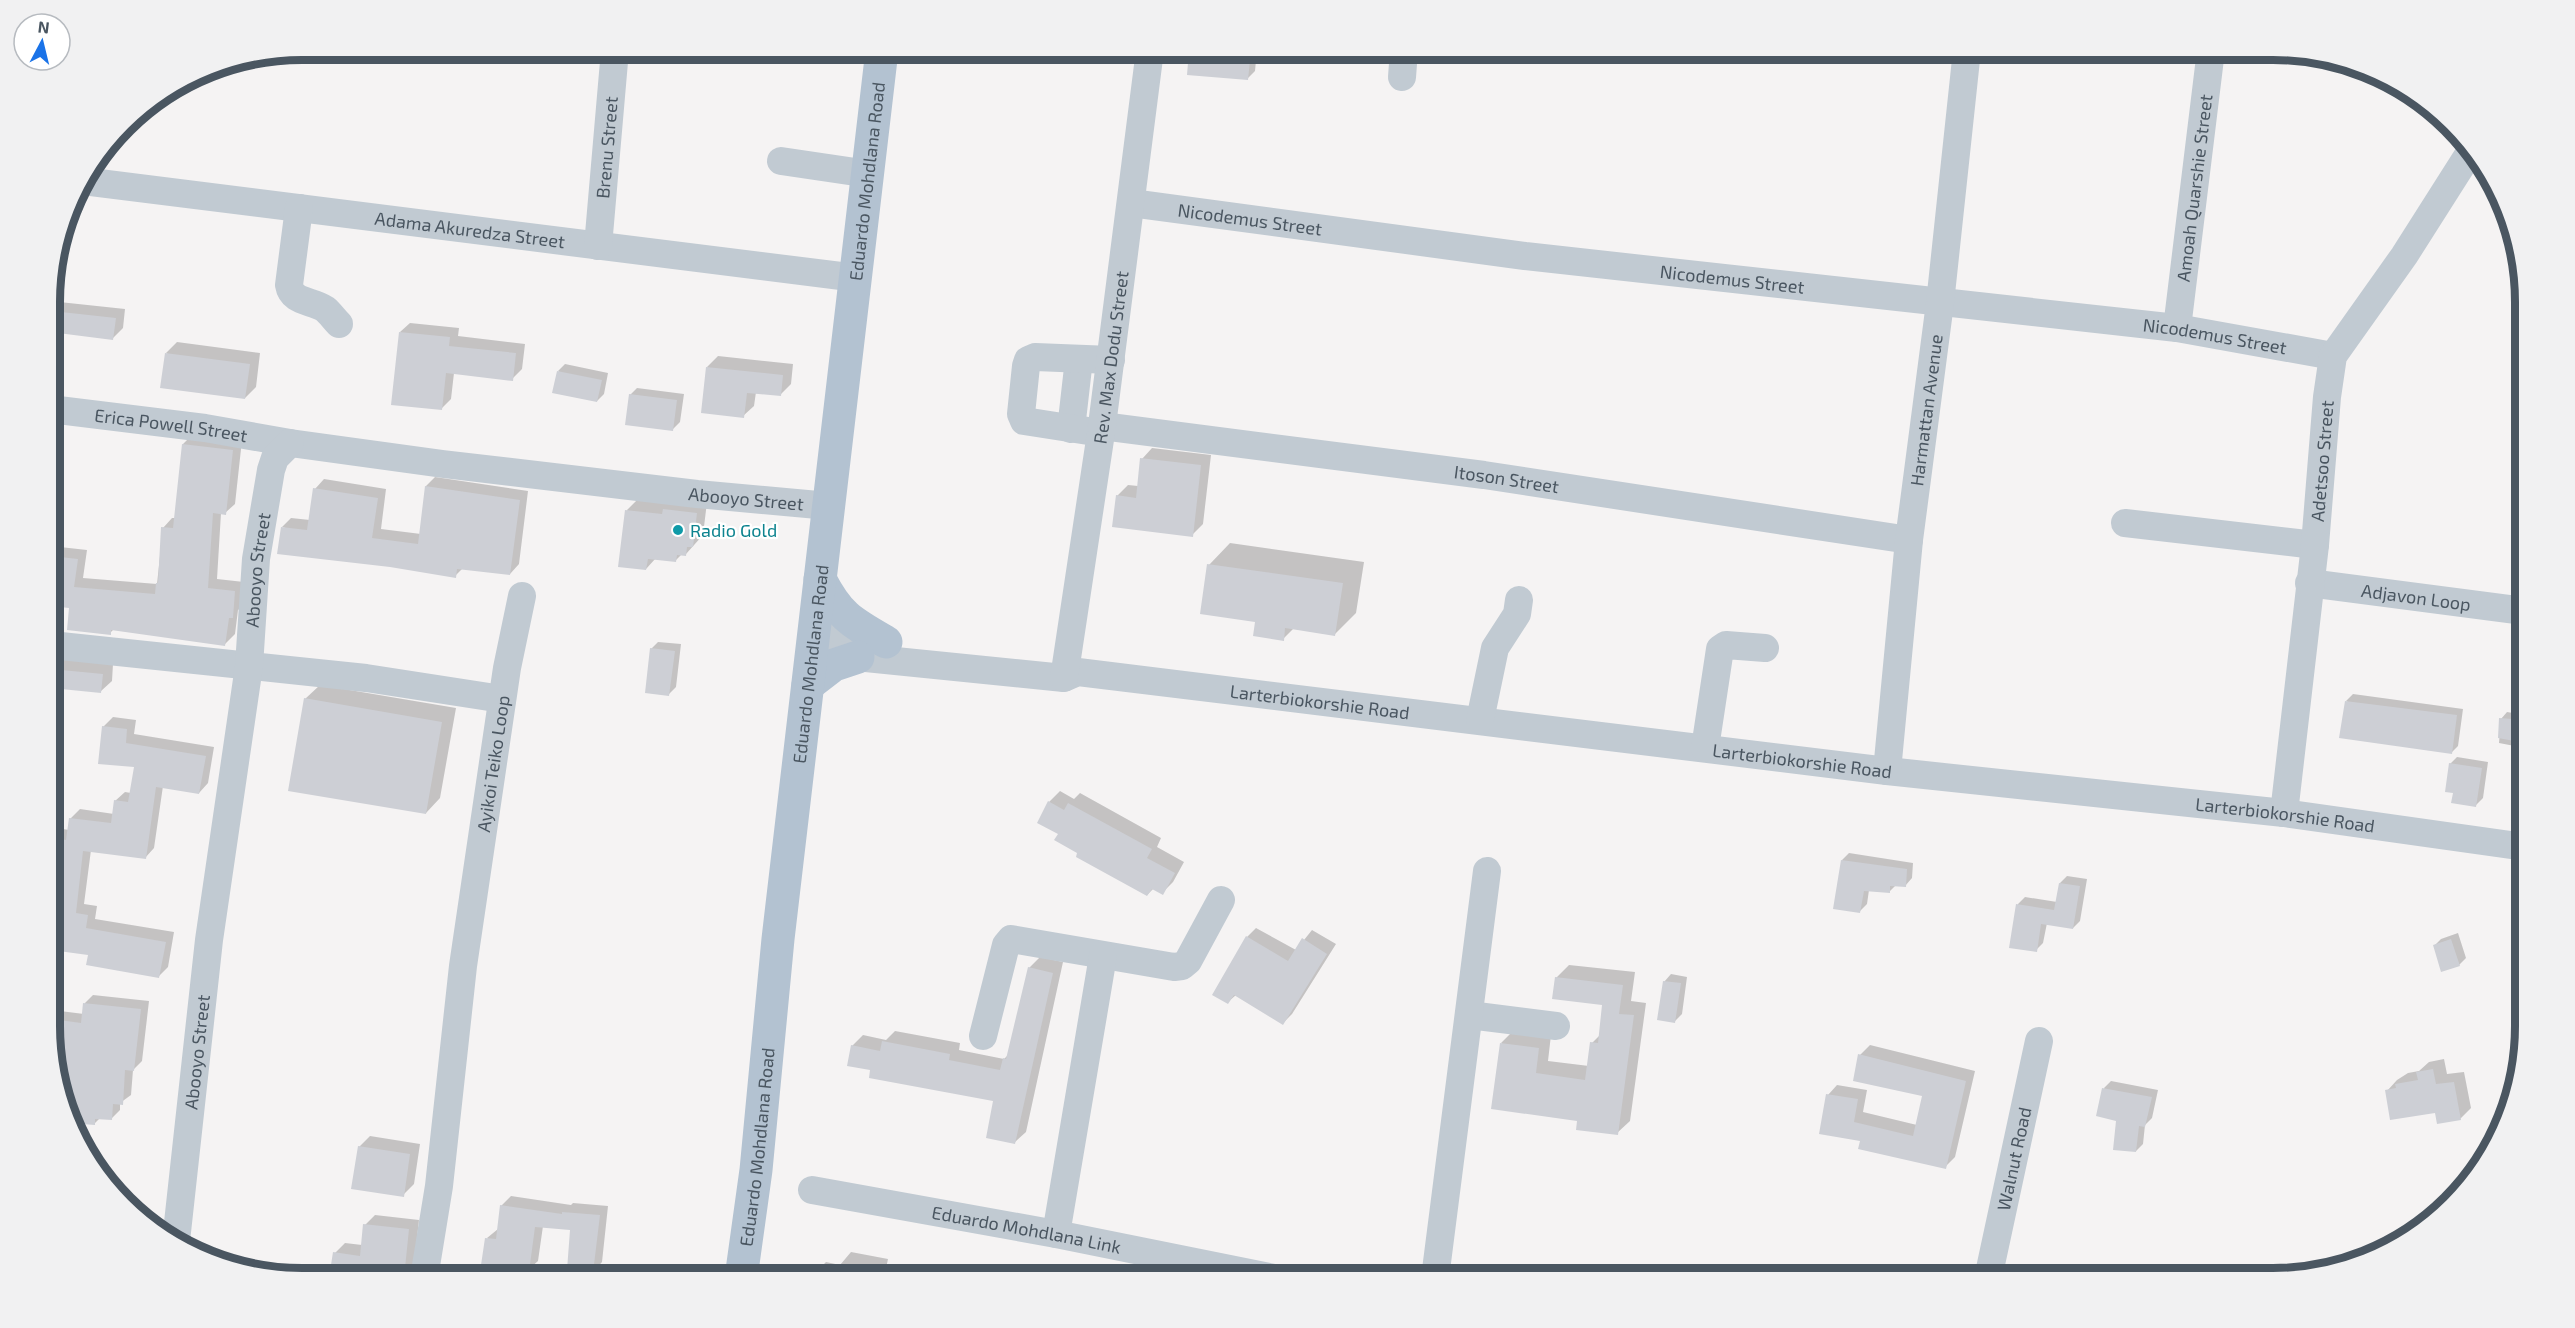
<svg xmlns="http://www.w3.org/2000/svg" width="2575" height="1328" viewBox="0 0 2575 1328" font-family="'Exo 2',sans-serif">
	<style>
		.shadow { fill: #0003 }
		.building { fill: #cdcfd5 }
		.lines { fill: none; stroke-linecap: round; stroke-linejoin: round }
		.minor { stroke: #c1cad2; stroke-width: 28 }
		.major { stroke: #b3c2d1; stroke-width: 33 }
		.culture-dot { fill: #0f9aa8; stroke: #fff; stroke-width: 2 }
		.labels { text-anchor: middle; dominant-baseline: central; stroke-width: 4.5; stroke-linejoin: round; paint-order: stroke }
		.street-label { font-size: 18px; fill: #4a5661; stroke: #fff }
		.culture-label { font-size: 18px; fill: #0d838f; stroke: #fff; text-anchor: start }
		.rim { fill: none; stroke: #4a5661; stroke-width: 8 }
	</style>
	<rect width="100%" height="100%" fill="#f5f3f3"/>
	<path class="shadow" d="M1191 50H1257L1255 71 1248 78 1189 73Z
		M50 301 125 309 123 328 113 338 50 331Z
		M410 323 459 328 458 336 525 344 522 369 512 379 454 373 451 399 441 409 400 332Z
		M177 342 260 353 256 387 245 398 166 353Z
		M718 356 793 364 791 384 780 395 756 392 754 406 743 416 707 367Z
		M565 364 608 373 604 394 597 401 558 371Z
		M637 388 684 394 680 422 673 429 630 395Z
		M193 434 242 440 235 504 225 513H221L217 579 244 582 242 607 238 610 235 634 225 644 114 629 110 633 70 607 51 604V546L87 550 83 578 157 584 163 528 172 518H175L183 444Z
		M1152 448 1211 455 1203 524 1192 535 1117 496 1128 485 1138 486 1142 459Z
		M435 477 528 491 519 564 510 574 463 568 455 576 282 527 291 518 310 520 315 489 324 479 386 489 381 529 421 534 426 486Z
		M637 500 707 502 703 535 686 554H682L675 561 656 558 646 569 627 510Z
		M1230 543 1364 562 1356 613 1335 634 1294 628 1283 639 1257 620 1209 565Z
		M658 642 681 644 676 687 669 694 651 649Z
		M51 658 113 664 112 681 101 691 51 687Z
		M320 685 456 708 440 798 426 813 305 699Z
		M2353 694 2463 709 2458 746 2451 753 2346 701Z
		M2507 712 2525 715V748L2499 743 2501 719Z
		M113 717 136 720 134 734 214 747 208 783 199 793 163 786 154 848 145 858 91 850 84 904 97 906 95 919 174 932 168 967 159 976 90 954 64 879 51 860V827L69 830 70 819 80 809 114 814 115 801 125 792 131 793 135 766 103 727Z
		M2457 757 2488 762 2483 798 2476 805 2455 791 2450 764Z
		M1060 791 1074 799 1080 793 1161 838 1157 847 1184 862 1173 882 1162 893 1154 888 1147 895 1079 852 1060 834 1049 802Z
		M1849 853 1913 863 1912 878 1905 886 1896 885 1889 892 1869 890 1867 904 1860 911 1842 860Z
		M2067 876 2087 879 2080 921 2073 928 2047 923 2043 943 2036 950 2011 946 2018 904 2025 897 2057 902 2060 883Z
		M1256 928 1296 950 1312 930 1336 944 1292 1014 1283 1023 1236 995 1228 1002 1247 937Z
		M2458 933 2466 958 2459 965 2434 946 2441 939Z
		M1040 957 1063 962 1026 1132 1015 1142 995 1100 872 1069 852 1046 863 1035 886 1040 895 1031 960 1043 959 1050 1004 1059 1009 1054 1029 968Z
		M1569 965 1635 972 1631 1001 1646 1003 1630 1121 1617 1133 1579 1119 1501 1043 1514 1030 1551 1035 1548 1061 1589 1066 1592 1043 1601 1034 1604 1004 1556 978Z
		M1671 974 1687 977 1682 1014 1675 1021 1664 982Z
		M93 995 149 1001 142 1061 133 1070 131 1095 120 1103V1110L111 1119 100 1118 95 1123 68 1121 52 1060V1010L84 1014 85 1003Z
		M1870 1045 1975 1071 1955 1157 1945 1167 1862 1140 1828 1095 1837 1085 1867 1090 1863 1112 1917 1125 1924 1094 1860 1055Z
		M2444 1059 2447 1074 2464 1072 2471 1108 2460 1119 2387 1091 2397 1080 2408 1073 2419 1071 2429 1062Z
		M2111 1081 2158 1090 2152 1118 2145 1125 2143 1144 2136 1151 2117 1119 2104 1088Z
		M370 1136 420 1144 414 1184 403 1195 359 1147Z
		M511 1196 571 1205 573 1203 608 1206 602 1262 593 1272 572 1229 543 1226 538 1261 528 1270 487 1238 498 1229 501 1206Z
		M375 1215 419 1220 413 1275 409 1278H331L335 1253 345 1243 362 1245 365 1225Z
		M851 1252 888 1259 884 1278H814L815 1273 826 1262 840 1265Z
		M535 1275 556 1278H532Z"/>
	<path class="building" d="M1189 50H1251L1248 80 1187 75Z
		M61 312 116 318 113 340 58 333Z
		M399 332 450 337 449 346 516 353 513 381 446 373 442 410 391 405Z
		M165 353 250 364 245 399 160 388Z
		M706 367 783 375 781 396 747 393 744 418 701 413Z
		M557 371 602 380 597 402 552 393Z
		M629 394 677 400 673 431 625 425Z
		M182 444 233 450 226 515 213 513 208 588 235 591 233 618H229L225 646 111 630V635L67 630 69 608 51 606V556L78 559 74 587 155 594 156 583H158L161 527 173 528Z
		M1140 458 1201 465 1193 537 1112 527 1116 495 1136 498Z
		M425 486 520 500 510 575 457 569 456 578 390 567 277 554 281 527 307 530 313 488 378 498 372 538 418 544Z
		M663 509 697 513 693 547H687L686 556 677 555 676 562 648 559 646 570 618 567 625 510 662 514Z
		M1207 564 1343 583 1335 636 1285 628 1284 641 1253 636 1255 622 1200 614Z
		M650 648 675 651 669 696 645 693Z
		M51 669 103 674 101 693 51 688Z
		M304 698 442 722 426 814 288 791Z
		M2345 701 2457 715 2452 754 2339 738Z
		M2499 718 2525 720V743L2498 738Z
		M102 726 127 729 126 743 206 756 199 794 156 787 146 859 83 851 76 913 88 915 86 928 166 942 159 978 86 965 88 955 51 950 62 881 51 879V837L66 840 69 818 111 823 114 800 128 802 134 767 98 764Z
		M2449 763 2482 768 2476 807 2451 803 2453 793 2445 792Z
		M1048 801 1064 810 1068 803 1152 849 1147 858 1175 873 1163 895 1152 889 1147 896 1076 857 1077 853 1054 840 1058 834 1037 823Z
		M1841 860 1907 869 1906 887 1890 886V893L1864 891 1860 913 1833 909Z
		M2059 883 2080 886 2073 929 2041 924 2037 952 2009 948 2016 904 2054 910Z
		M1246 936 1288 961 1302 938 1327 954 1283 1025 1234 995 1228 1004 1212 995Z
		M2451 939 2460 966 2441 972 2433 945Z
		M1028 967 1053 973 1015 1144 986 1138 993 1101 869 1078 870 1070 847 1066 851 1045 880 1051 882 1041 950 1054 949 1060 1000 1070 1003 1058 1006 1059Z
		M1555 977 1623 985 1619 1014 1634 1015 1618 1135 1576 1130 1577 1121 1491 1109 1500 1043 1539 1048 1536 1073 1585 1080 1590 1042 1598 1043 1602 1005 1552 999Z
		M1663 981 1681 983 1675 1023 1657 1020Z
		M83 1003 141 1009 134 1071 125 1070 123 1105 113 1104 112 1120 95 1119V1125L69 1123 52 1060V1019L81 1023Z
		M1858 1054 1966 1081 1946 1169 1858 1149 1860 1141 1819 1134 1826 1094 1858 1099 1854 1122 1913 1136 1922 1096 1853 1081Z
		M2433 1069 2436 1084 2454 1082 2461 1120 2437 1124 2435 1113 2390 1120 2385 1090 2396 1088 2395 1084 2418 1080 2416 1072Z
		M2102 1088 2152 1097 2145 1127 2139 1126 2136 1152 2113 1150 2116 1121 2096 1116Z
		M358 1146 410 1154 404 1197 351 1189Z
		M500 1205 562 1214V1212L600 1215 593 1273 567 1270 570 1230 535 1227 529 1272 481 1265 485 1238 496 1239Z
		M363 1224 409 1229 404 1278H329L333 1252 360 1256Z"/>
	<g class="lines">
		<g class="minor">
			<path d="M1402 77 1404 50"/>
			<path d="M781 161 869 174"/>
			<path id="s1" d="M83 181 857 278"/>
			<path id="s2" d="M1131 203 1525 256 2177 328 2333 356"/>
			<path d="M299 208 289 285C292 303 312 300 325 309 330 313 334 319 339 324"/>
			<path id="s3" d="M598 246 615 50"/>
			<path id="s4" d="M2177 328 2211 50"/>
			<path id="s5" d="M50 409 205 428 290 443 443 464 697 494 829 506"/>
			<path id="s6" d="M1102 426 1484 475 1909 540"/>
			<path d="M1071 429 1079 359"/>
			<path d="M1101 433 1024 421 1021 414 1026 366 1028 360 1035 357 1111 360"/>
			<path d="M2125 523 2315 545"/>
			<path id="s7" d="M2309 583 2524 611"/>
			<path d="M814 632 876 640"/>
			<path d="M51 645 366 678 502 699"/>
			<path id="s8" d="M836 655 1064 678 1078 672 1887 771 2284 813 2525 847"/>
			<path id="s9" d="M1064 678 1101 433 1150 50"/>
			<path d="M1480 720 1495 648 1517 614 1519 600"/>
			<path d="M1705 748 1720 649 1726 645 1765 648"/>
			<path id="s10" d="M1887 771 1909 540 1940 303 1967 50"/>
			<path id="s11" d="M2284 813 2315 545 2327 397 2333 356 2404 256 2472 149"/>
			<path d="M1469 1015 1556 1026"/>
			<path d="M983 1036 1006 945 1011 939 1174 967 1182 966 1188 961 1221 900"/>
			<path id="s12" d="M812 1190 1056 1234 1274 1278"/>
			<path d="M1056 1234 1103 956"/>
			<path id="s13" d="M176 1241 209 940 249 666 256 559 271 470 275 458 290 443"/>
			<path id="s14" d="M424 1278 439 1186 463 966 507 668 522 596"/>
			<path d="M1435 1278 1487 871"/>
			<path id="s15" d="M1988 1278 2039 1041"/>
		</g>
		<g class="major">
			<path d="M820 579C839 616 851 622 886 642"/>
			<path d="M808 685 834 665 858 657"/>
			<path id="s16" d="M741 1278 756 1170 778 939 882 50"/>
		</g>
	</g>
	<circle class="culture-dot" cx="678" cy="530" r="6"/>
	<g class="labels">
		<g class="street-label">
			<text stroke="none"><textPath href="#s3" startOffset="99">Brenu Street</textPath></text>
			<text stroke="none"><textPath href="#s16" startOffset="1104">Eduardo Mohdlana Road</textPath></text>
			<text stroke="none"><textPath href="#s4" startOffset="141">Amoah Quarshie Street</textPath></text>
			<text stroke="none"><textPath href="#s2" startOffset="120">Nicodemus Street</textPath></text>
			<text stroke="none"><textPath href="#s1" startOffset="390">Adama Akuredza Street</textPath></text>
			<text stroke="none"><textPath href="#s2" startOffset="606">Nicodemus Street</textPath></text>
			<text stroke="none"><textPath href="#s2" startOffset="1092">Nicodemus Street</textPath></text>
			<text stroke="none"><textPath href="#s9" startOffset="324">Rev. Max Dodu Street</textPath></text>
			<text stroke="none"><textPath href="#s10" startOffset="363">Harmattan Avenue</textPath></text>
			<text stroke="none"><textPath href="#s5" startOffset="122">Erica Powell Street</textPath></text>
			<text stroke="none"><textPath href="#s11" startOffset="354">Adetsoo Street</textPath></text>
			<text stroke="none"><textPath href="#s6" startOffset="408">Itoson Street</textPath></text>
			<text stroke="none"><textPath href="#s5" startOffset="702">Abooyo Street</textPath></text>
			<text stroke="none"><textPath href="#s13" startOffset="676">Abooyo Street</textPath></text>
			<text stroke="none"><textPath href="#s7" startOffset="108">Adjavon Loop</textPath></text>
			<text stroke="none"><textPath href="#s16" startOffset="618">Eduardo Mohdlana Road</textPath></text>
			<text stroke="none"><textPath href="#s8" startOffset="488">Larterbiokorshie Road</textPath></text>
			<text stroke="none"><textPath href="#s8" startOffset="974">Larterbiokorshie Road</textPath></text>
			<text stroke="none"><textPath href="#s14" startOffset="519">Ayikoi Teiko Loop</textPath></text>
			<text stroke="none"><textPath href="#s8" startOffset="1460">Larterbiokorshie Road</textPath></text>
			<text stroke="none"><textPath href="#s13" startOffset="190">Abooyo Street</textPath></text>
			<text stroke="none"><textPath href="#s16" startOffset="132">Eduardo Mohdlana Road</textPath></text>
			<text stroke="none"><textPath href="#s15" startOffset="122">Walnut Road</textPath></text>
			<text stroke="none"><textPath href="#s12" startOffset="218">Eduardo Mohdlana Link</textPath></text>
		</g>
		<g class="culture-label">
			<text x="690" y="530">Radio Gold</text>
		</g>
	</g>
	<path d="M0 0H2575V1328H0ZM302 60H2273A242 242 0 0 1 2515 302V1026A242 242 0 0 1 2273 1268H302A242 242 0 0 1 60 1026V302A242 242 0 0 1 302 60Z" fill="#f1f1f2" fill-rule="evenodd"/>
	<path class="rim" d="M302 60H2273A242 242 0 0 1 2515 302V1026A242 242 0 0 1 2273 1268H302A242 242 0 0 1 60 1026V302A242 242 0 0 1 302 60Z"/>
	<g transform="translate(42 42) rotate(7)"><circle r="28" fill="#ffffff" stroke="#b7bbc0" stroke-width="1.5"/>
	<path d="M0-4.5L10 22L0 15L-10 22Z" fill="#1a73e8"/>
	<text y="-9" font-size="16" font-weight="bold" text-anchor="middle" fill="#4a5661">N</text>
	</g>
</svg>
